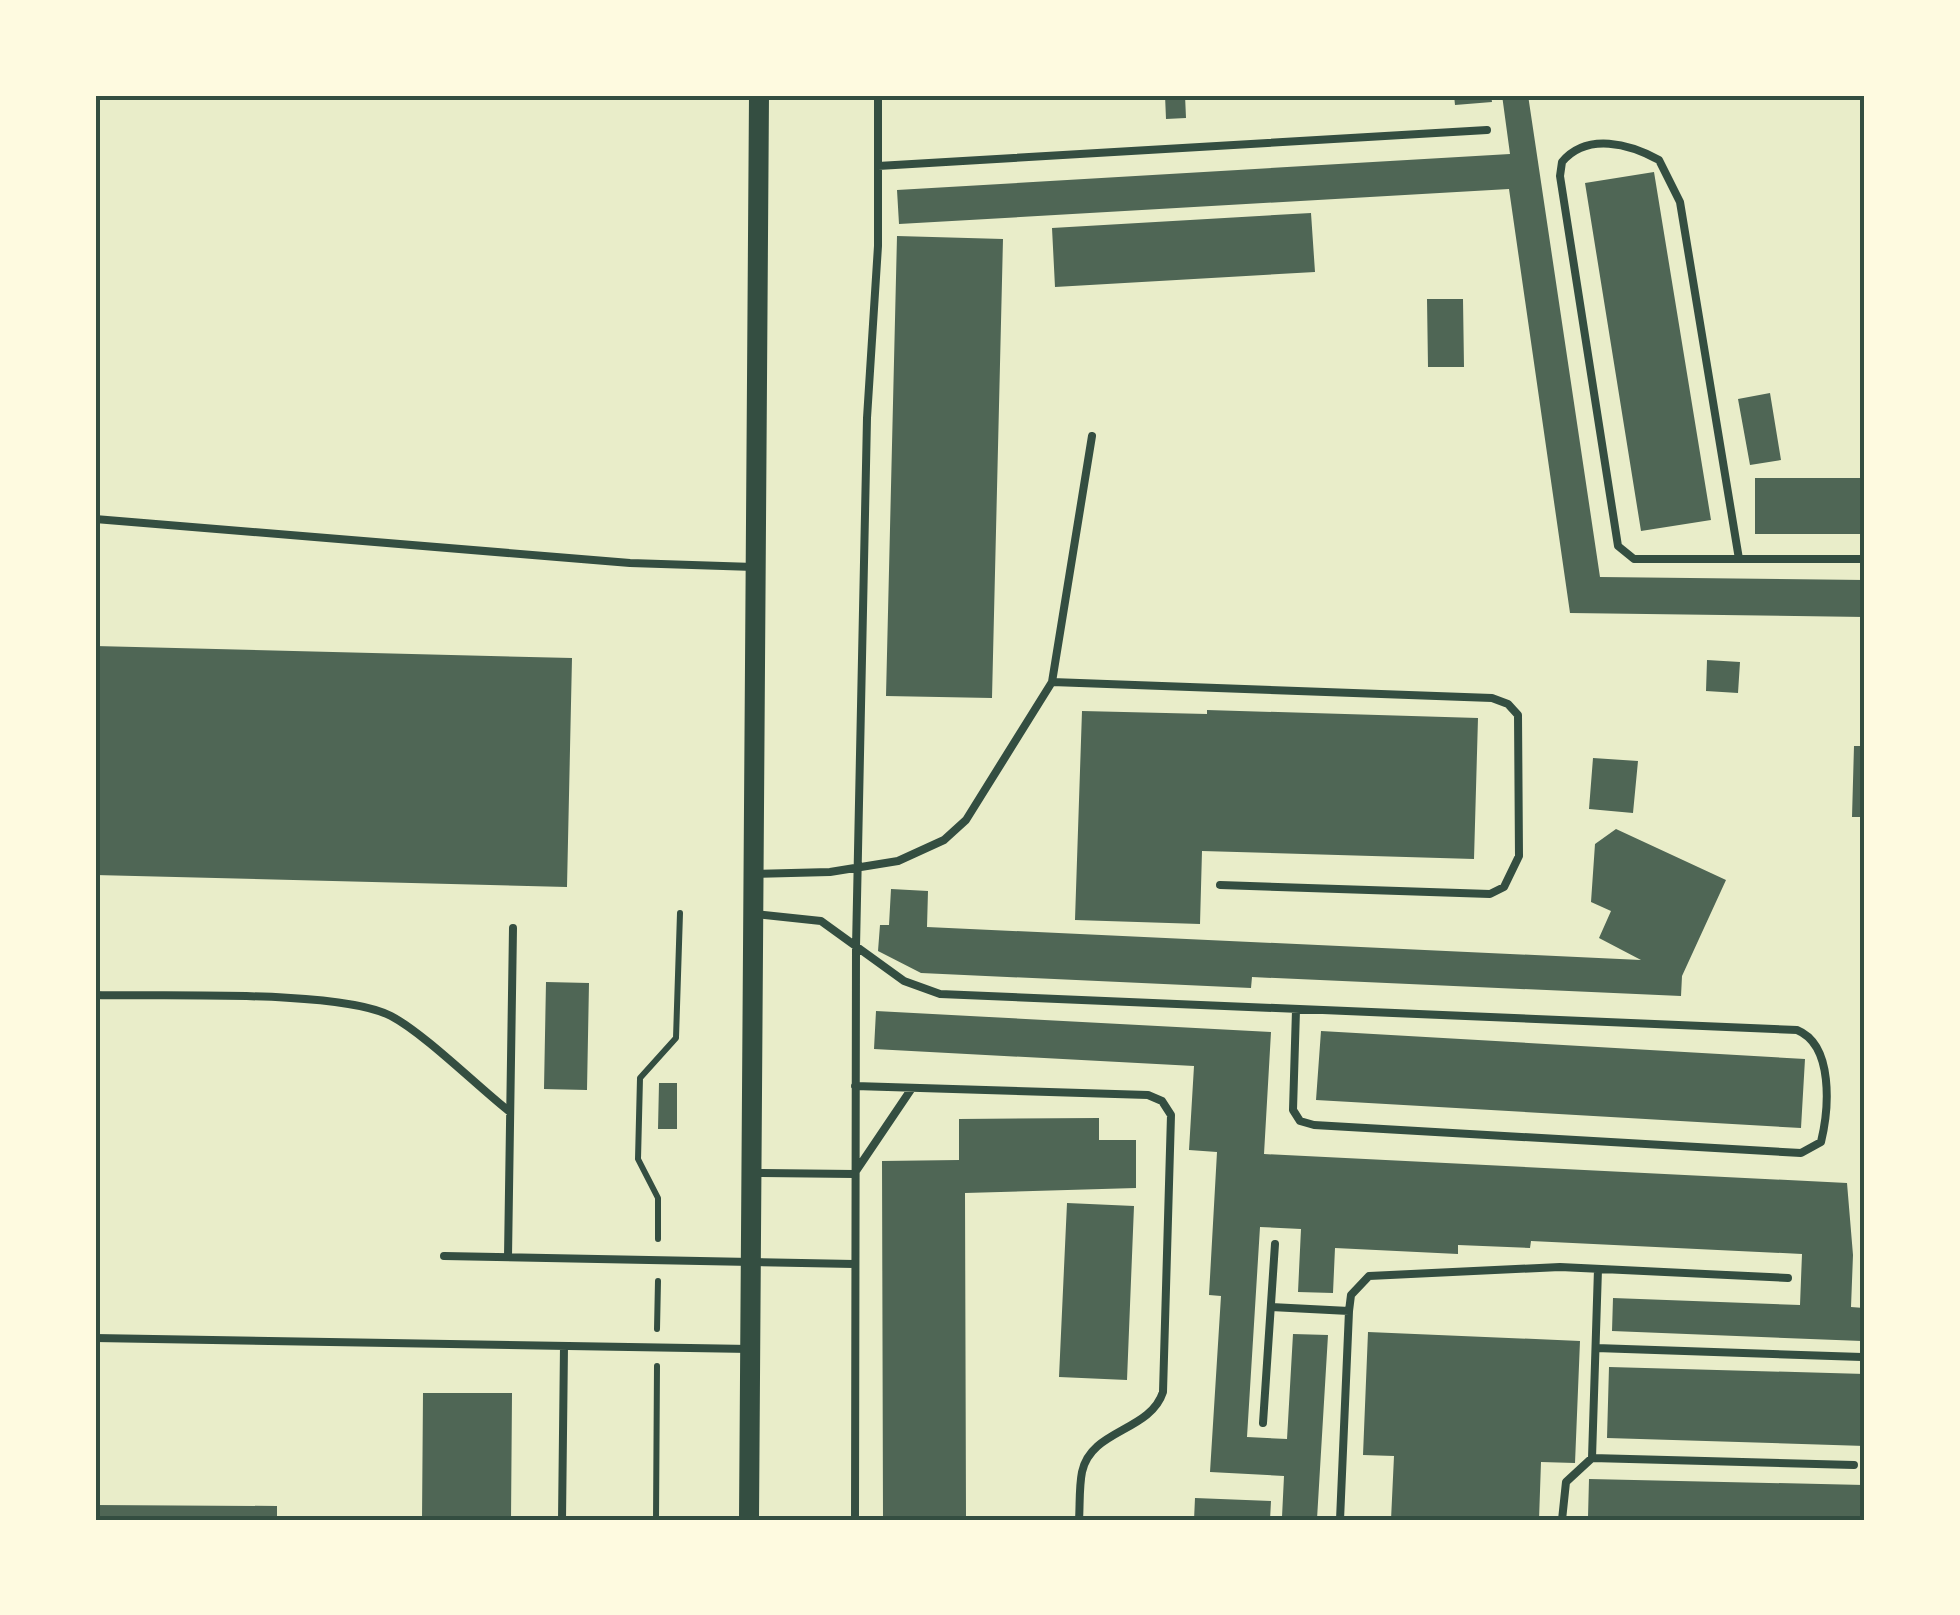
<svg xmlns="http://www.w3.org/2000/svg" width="1960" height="1615" viewBox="0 0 1960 1615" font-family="'Open Sans',sans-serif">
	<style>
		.building { fill: #4f6655 }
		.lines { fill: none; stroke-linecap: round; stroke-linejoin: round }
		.path { stroke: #344e41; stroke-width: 6 }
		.service { stroke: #344e41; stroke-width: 8 }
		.secondary { stroke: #344e41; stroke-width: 20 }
		.neatline { fill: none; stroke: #344e41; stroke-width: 4 }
	</style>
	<rect width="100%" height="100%" fill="#e9edc9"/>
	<path class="building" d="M1165 95H1185L1186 118 1166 119Z
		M1454 95H1491L1492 102 1455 105Z
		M1502 95H1528L1600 577 1865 580V617L1570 613 1509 189 899 224 897 190 1510 154Z
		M1654 172 1711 520 1641 531 1585 183Z
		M1311 213 1315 272 1055 287 1052 228Z
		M897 236 1003 239 992 698 886 696Z
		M1427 299H1463L1464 367H1428Z
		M1770 393 1781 460 1750 465 1738 399Z
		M1755 478H1865V534H1755Z
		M95 646 572 658 567 887 95 875Z
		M1707 660 1740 662 1738 693 1706 691Z
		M1207 710 1478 718 1474 859 1202 851 1200 924 1075 920 1082 711 1207 714Z
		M1854 746H1865V817H1852Z
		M1593 758 1638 761 1633 813 1589 809Z
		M1616 829 1726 880 1682 976 1681 996 1252 977 1251 988 921 973 878 951 880 925H889L891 889 928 891 927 927 1641 960 1599 938 1611 911 1591 902 1595 844Z
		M546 982 589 983 587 1090 544 1089Z
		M876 1011 1271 1032 1264 1154 1847 1183 1853 1255 1851 1307 1864 1308 1862 1341 1612 1331 1613 1298 1800 1305 1802 1254 1531 1241 1530 1248 1458 1245V1254L1335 1248 1333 1293 1298 1292 1301 1229 1260 1227 1247 1437 1287 1439 1293 1334 1328 1335 1317 1519 1282 1517 1284 1476 1210 1472 1221 1296 1209 1295 1217 1152 1189 1150 1194 1066 874 1049Z
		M1321 1031 1805 1059 1801 1128 1316 1100Z
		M659 1083H677V1129H658Z
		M1099 1118V1140H1136V1188L965 1193 966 1518H883L882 1161 959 1160V1119Z
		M1067 1203 1134 1206 1127 1380 1059 1377Z
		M1368 1332 1580 1341 1575 1463 1541 1462 1539 1520H1391L1394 1456 1363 1455Z
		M1609 1367 1865 1374V1446L1607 1438Z
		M423 1393H512L511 1520H422Z
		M1589 1479 1864 1485 1863 1520 1588 1517Z
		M1195 1498 1271 1501 1270 1520H1194Z
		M95 1505 277 1506V1520H95Z"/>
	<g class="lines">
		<path class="path" d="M658 1239V1198L638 1159 640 1078 676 1038 680 913
			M657 1329 658 1281
			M656 1520 657 1366"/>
		<path class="service" d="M878 166 1487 130
			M95 519 630 563 754 567
			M1739 559 1680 202 1659 160C1630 144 1587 132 1562 162L1560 176 1618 546 1634 559H1865
			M1052 682 1492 698 1508 704 1518 715 1519 856 1504 887 1490 894 1220 885
			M754 874 830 872 898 861 944 840 966 820 1052 682 1092 436
			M754 914 821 921 904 981 940 994 1797 1030C1834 1045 1829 1109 1821 1142L1801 1153 1314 1125 1300 1121 1293 1110 1296 1010
			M95 995C160 997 340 989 391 1016 425 1034 478 1087 510 1112
			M855 1086 1148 1095 1162 1101 1171 1115 1163 1392C1150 1432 1091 1429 1082 1472 1079 1487 1080 1505 1079 1520
			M752 1173 854 1174 912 1088
			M444 1256 854 1264
			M508 1257 513 928
			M1271 1307 1349 1311
			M95 1338 750 1349
			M1596 1348 1862 1357
			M1263 1423 1275 1244
			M1592 1458 1598 1269
			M562 1520 564 1346
			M855 1520 856 947 867 418 878 246V95
			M1340 1520 1349 1311 1351 1295 1369 1276 1560 1267 1788 1278
			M1562 1520 1566 1482 1592 1458 1854 1465"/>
		<path class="secondary" d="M749 1520 759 95"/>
	</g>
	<rect width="1960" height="1615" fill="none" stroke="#fefae0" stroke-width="195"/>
	<rect x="98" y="98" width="1764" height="1420" class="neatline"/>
</svg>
